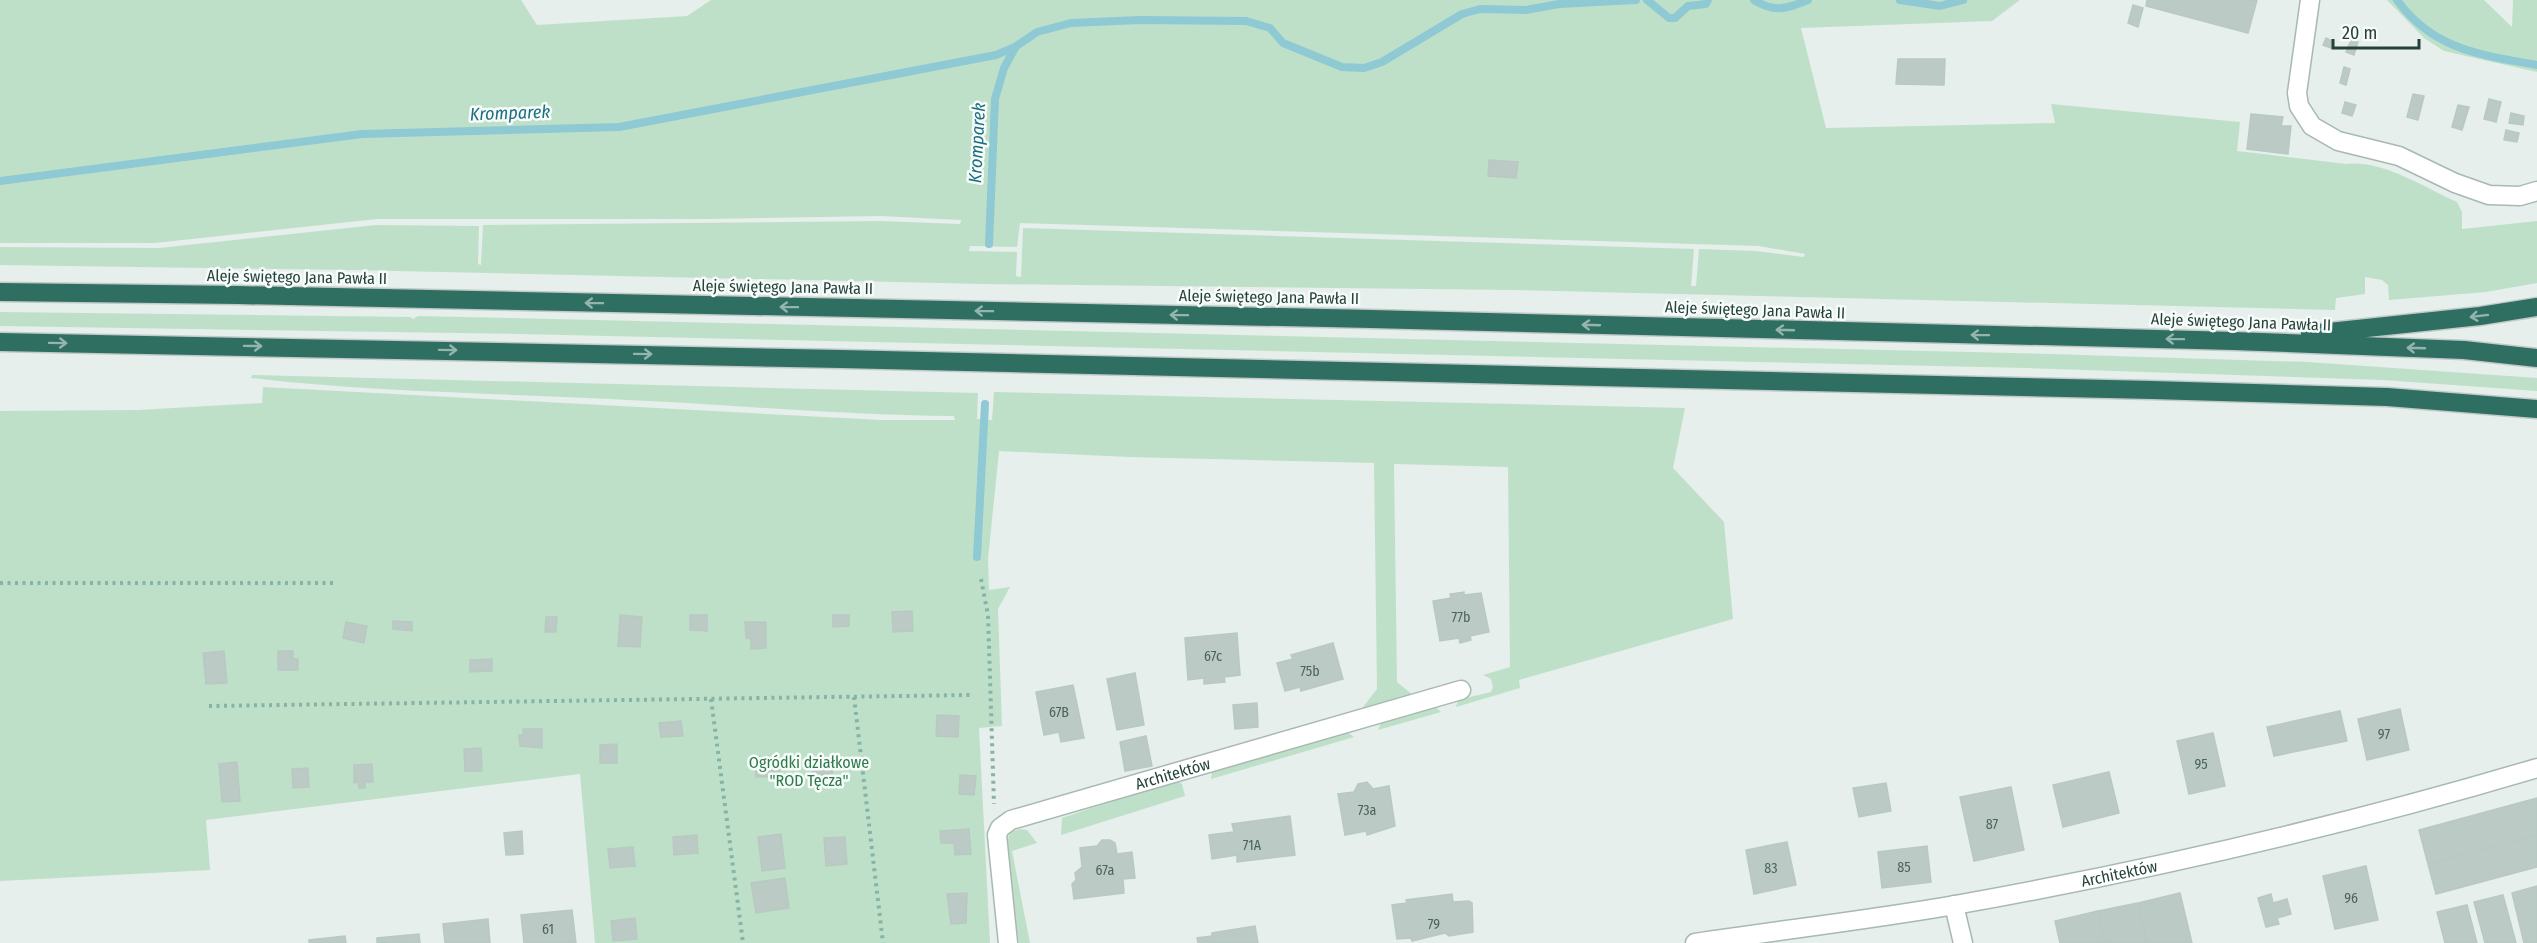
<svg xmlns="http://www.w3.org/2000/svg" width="2537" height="943" viewBox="0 0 2537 943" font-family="'Fira Sans Condensed',sans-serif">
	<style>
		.green { fill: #bfe0c8; fill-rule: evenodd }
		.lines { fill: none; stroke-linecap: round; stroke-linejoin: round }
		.stream { stroke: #8ec9d4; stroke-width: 8 }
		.building { fill: #bbcac4; stroke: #b8c9c2; stroke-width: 1.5 }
		.minor-casing { stroke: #a8b8b2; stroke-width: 21 }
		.highway-casing { stroke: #c2cac8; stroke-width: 21 }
		.path { stroke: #86b3a5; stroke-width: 4; stroke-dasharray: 3 4.5; stroke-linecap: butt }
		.minor { stroke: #fff; stroke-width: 18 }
		.highway { stroke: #2f6f62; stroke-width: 18 }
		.oneway { stroke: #93b5ae }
		.labels { text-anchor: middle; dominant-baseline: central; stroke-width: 5; stroke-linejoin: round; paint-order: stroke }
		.number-label { font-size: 14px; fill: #4a645c }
		.street-label { font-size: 16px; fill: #24423a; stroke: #f7fbf9 }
		.park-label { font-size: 16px; fill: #2d7a4b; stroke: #f7fbf9 }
		.water-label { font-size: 18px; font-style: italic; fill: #1c6f80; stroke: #f7fbf9 }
	</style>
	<rect width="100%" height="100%" fill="#e6efeb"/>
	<path class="green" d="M0 0H521L537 25 687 16 711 0H2020L1992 21 1801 28 1826 128 2055 123 2051 104 2240 122 2237 151 2346 164C2383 160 2423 187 2457 202L2462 212V229L2537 221V283L2486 292 2389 300 2388 285 2382 280 2365 277V294L2336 298 2335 310 1514 290 984 284 349 270 0 265V247L159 248 376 225 479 226 478 264 481 265 483 225 879 221 960 224 961 220 880 216 708 219H377L155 243H0ZM1020 223 1759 246 1805 254 1804 257 1756 251 1699 249 1696 286H1691L1694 249 1023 228 1021 277 1016 276 1017 252 969 251 970 246 1017 247Z
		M2387 0H2484L2512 27 2513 0H2537V72L2444 51 2424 38Z
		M0 312 410 317 413 319 418 316 511 318 2051 354 2308 362 2537 378V391L2383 380 2026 368 519 334 0 326Z
		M252 375 978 393 977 419 992 420 994 392 1685 408 1673 468 1724 522 1733 619 1519 680 1520 688 1456 707 1458 700 1491 692 1493 687 1491 679 1483 675 1510 667 1508 467 1394 464 1397 682 1413 695 1372 706 1367 712 1360 711 1377 689 1374 463 1129 457 999 451 988 559 989 590 1010 587 998 609 1002 726 979 728 990 943H595L580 774 206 820 210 870 0 881V411L138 410 262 403 263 387 881 420H955L954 416C839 415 725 404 609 399 490 393 370 392 251 378Z
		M1436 707 1441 712 1378 730 1381 723Z
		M1347 732 1354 737 1211 779 1212 772Z
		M1175 780 1182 784 1185 796 1061 835 1062 818Z
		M1020 829 1027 830 1037 843 1012 851 1030 943H1019C1015 918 997 852 1011 832Z"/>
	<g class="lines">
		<path class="stream" d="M1647 0 1669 18H1675L1688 6 1706 4 1708 0
			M1754 0C1775 13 1786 9 1808 0
			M1900 0 1940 6 1963 0
			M2397 0C2433 50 2481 55 2537 65
			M0 181 362 134 619 127 996 55 1015 47 1037 32 1071 23 1140 20 1246 21 1270 28 1283 43 1342 67 1364 68 1382 62 1462 14 1480 9 1526 10 1559 4 1636 0
			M989 244 995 99 1004 68 1015 48
			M977 557 985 404"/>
	</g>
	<path class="building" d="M2147 0H2257L2248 33 2146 6Z
		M2133 5 2143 8 2138 27 2128 23Z
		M2326 38 2334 42 2331 48 2323 45Z
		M2351 40 2358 42 2354 55 2346 52Z
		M1898 59H1945L1944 85 1896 84Z
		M2344 67 2350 69 2346 85 2340 83Z
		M2413 94 2424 96 2418 120 2407 117Z
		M2489 99 2501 102 2496 122 2484 119Z
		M2345 102 2356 105 2352 116 2342 113Z
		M2458 105 2469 107 2462 130 2452 127Z
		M2511 113 2524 116 2523 125 2509 123Z
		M2251 114 2283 117 2281 126H2291L2288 154 2247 149Z
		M2506 130 2519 133 2517 142 2504 140Z
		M1489 160 1518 162 1516 178 1488 176Z
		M1464 592V595L1481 593 1489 632 1470 636 1471 640 1460 643 1459 638 1440 641 1433 601 1451 598 1450 594Z
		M912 611 913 631 893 632 892 612Z
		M620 615 642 617 640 647 618 646Z
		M690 615H707V631L690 630Z
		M833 615H849V626L833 627Z
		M546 617H557L556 632H545Z
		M393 621 412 622V631L393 629Z
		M346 622 367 626 364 643 343 638Z
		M745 622H766V648L751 649V639L746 638Z
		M1237 633 1240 675 1224 677 1225 682 1204 684V678L1188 680 1185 638Z
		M1333 643 1343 679 1301 691 1300 687 1285 691 1277 663 1293 659 1291 655Z
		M224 651 227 683 206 684 203 653Z
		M278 651H293V659H298V670H278Z
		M492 659V671L470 672V660Z
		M1135 673 1144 725 1117 730 1107 679Z
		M1073 685 1084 738 1061 742 1059 732 1044 735 1036 692Z
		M1257 703 1258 727 1235 729 1233 705Z
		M2400 709 2409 750 2367 760 2358 719Z
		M2340 711 2347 741 2274 756 2267 727Z
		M937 715 959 716 958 737 936 736Z
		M681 721 683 736 661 737 659 723Z
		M523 729H542V748L520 746 519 735H523Z
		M2213 733 2225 786 2189 794 2177 741Z
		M1146 736 1152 766 1125 771 1120 742Z
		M617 744V763H600V745Z
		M481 748 482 771H465L464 749Z
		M779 756 780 776 756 777 755 757Z
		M237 762 240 801 222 802 219 764Z
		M372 764 373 782H365V788H359L358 782 354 783V765Z
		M832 765 833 786 813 787 812 767Z
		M308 768 309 787 293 788 292 769Z
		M2109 772 2119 813 2063 827 2053 785Z
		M960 775 976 776 974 795 959 794Z
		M1367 782 1373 789 1389 786 1395 826 1367 835 1366 831 1345 835 1338 794 1354 792 1358 784Z
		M1886 783 1891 811 1859 817 1853 788Z
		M2011 787 2024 850 1974 861 1960 797Z
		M2537 798V835L2428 864 2419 830Z
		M1290 816 1295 855 1237 862V855L1212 859 1209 835 1234 832 1232 824Z
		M969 829 971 854 955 855 954 843H941L940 831Z
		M522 831 523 854 506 855 504 833Z
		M781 834 785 868 762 871 758 837Z
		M697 835 698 853 674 855 673 837Z
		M2537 835V867L2436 894 2428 864Z
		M845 837 847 864 826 866 824 838Z
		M1102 840H1110L1115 843 1117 854 1132 852 1135 878 1123 879 1124 893 1074 899 1072 884 1076 880 1075 873 1082 867 1080 848 1097 846Z
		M1787 842 1796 885 1754 894 1746 850Z
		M1927 846 1931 882 1882 888 1878 852Z
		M633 847 635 866 610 868 608 849Z
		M2366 866 2378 920 2335 929 2323 876Z
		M785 878 789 908 756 913 751 883Z
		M2537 886V943H2524L2512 893Z
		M967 893 966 923 951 924 947 894Z
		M2180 893 2192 943H2147L2138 903Z
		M1452 894 1453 902 1469 901 1472 903 1473 932 1449 936 1445 933 1412 941 1411 938 1397 939 1392 905 1407 903 1406 900Z
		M2271 894 2273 903 2287 899 2291 914 2277 918 2279 924 2266 927 2258 898Z
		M2503 895 2516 943H2485L2474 902Z
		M2138 903 2147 943H2105L2098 911Z
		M2467 905 2477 943H2445L2437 912Z
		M572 910 576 943H524L521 915Z
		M2098 911 2105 943H2060L2055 921Z
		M635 918 637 939 613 941 611 921Z
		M488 919 490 943H445L443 924Z
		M1255 926 1258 943H1198L1197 938 1212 936V933Z
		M419 934 420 943H377V938Z
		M345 936 346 943H309V940Z"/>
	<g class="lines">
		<g class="minor-casing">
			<g id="minor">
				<path d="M2310 0 2297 93 2299 106 2312 126 2338 141 2399 156 2455 183 2489 195 2520 196 2537 191"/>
				<path d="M1954 905 1963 943"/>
				<path id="s1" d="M1008 943 997 835 1000 828 1011 820 1461 690"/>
				<path id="s2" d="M1695 943C1781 930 1869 920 1955 905 2151 870 2346 825 2537 768"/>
			</g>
		</g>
		<g class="highway-casing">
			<path id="highway" d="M0 292 238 295 1371 319 2234 341 2464 350 2537 358
				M2310 334 2480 316 2537 307
				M0 342 841 359 2152 390 2387 397 2537 409"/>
		</g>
		<path class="path" d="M981 579 988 615 994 804
			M0 583H334
			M854 697 883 943
			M711 699 743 943
			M209 706 970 695"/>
		<use href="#minor" class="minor"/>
		<use href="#highway" class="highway"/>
	</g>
	<defs><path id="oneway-shaft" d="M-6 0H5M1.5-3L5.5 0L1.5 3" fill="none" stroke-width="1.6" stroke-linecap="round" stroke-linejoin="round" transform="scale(1.5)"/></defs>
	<g class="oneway">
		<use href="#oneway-shaft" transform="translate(594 303) rotate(-179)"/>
		<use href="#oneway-shaft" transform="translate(789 307) rotate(-179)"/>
		<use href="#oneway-shaft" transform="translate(984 311) rotate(-179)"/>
		<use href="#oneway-shaft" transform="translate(1179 315) rotate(-179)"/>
		<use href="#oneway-shaft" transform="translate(2479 316) rotate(173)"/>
		<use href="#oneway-shaft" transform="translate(1591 325) rotate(-178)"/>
		<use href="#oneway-shaft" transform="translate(1785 330) rotate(-178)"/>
		<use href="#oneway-shaft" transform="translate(1980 335) rotate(-179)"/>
		<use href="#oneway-shaft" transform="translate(2175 339) rotate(-179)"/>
		<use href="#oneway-shaft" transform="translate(58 343) rotate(1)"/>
		<use href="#oneway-shaft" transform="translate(253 346) rotate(1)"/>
		<use href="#oneway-shaft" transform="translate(2416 348) rotate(-178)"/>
		<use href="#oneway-shaft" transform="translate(448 350) rotate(1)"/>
		<use href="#oneway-shaft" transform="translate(643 354) rotate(1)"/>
	</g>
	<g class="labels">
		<g class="number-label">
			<text x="1461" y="617">77b</text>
			<text x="1213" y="656">67c</text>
			<text x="1310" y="671">75b</text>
			<text x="1059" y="712">67B</text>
			<text x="2384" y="734">97</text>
			<text x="2201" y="764">95</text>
			<text x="1367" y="810">73a</text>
			<text x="1992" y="824">87</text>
			<text x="1252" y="845">71A</text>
			<text x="1904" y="867">85</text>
			<text x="1771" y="868">83</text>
			<text x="1105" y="870">67a</text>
			<text x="2351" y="898">96</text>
			<text x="1434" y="924">79</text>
			<text x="548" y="929">61</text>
		</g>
		<g class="street-label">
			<text transform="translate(297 277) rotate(1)">Aleje świętego Jana Pawła II</text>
			<text transform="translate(783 287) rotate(1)">Aleje świętego Jana Pawła II</text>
			<text transform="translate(1269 297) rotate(1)">Aleje świętego Jana Pawła II</text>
			<text transform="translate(1755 310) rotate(2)">Aleje świętego Jana Pawła II</text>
			<text transform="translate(2241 322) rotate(2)">Aleje świętego Jana Pawła II</text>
			<text stroke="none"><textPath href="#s1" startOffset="298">Architektów</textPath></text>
			<text stroke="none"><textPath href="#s2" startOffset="430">Architektów</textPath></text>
		</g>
		<g class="park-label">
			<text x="809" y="762">Ogródki działkowe<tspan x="809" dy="18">"ROD Tęcza"</tspan></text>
		</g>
		<g class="water-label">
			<text transform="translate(510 113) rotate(-2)">Kromparek</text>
			<text transform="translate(977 143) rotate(-87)">Kromparek</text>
		</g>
	</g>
	<path d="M2333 39v9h86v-9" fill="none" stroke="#24423a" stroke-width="3"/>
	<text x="2342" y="39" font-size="18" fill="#24423a" stroke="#f7fbf9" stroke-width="4.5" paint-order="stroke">20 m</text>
</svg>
